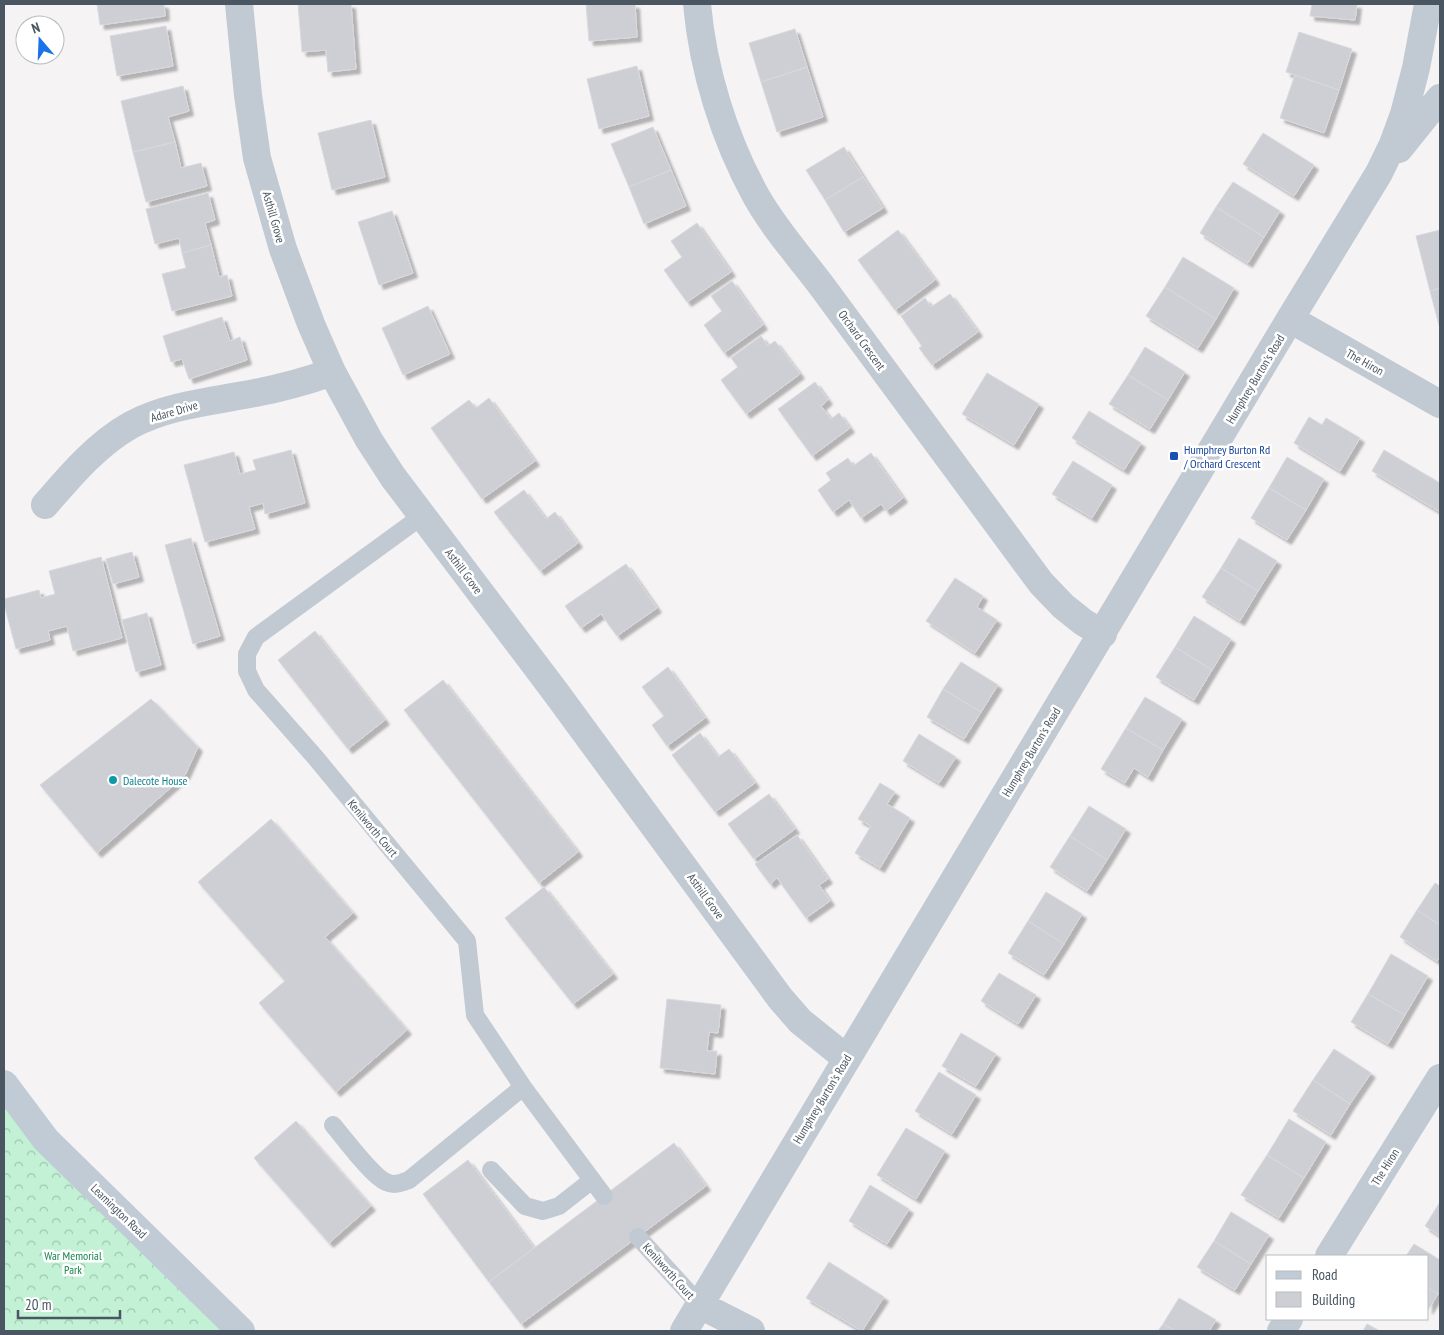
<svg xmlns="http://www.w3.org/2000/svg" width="1444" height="1335" viewBox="0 0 1444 1335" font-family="'PT Sans Narrow',sans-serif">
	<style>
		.forest { fill: url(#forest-crowns) }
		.building { fill: #cdcfd5; stroke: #d7d9de; filter: url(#shadow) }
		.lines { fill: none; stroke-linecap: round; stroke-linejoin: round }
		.lane { stroke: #c1cad2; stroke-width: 18 }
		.street { stroke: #c1cad2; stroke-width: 28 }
		.secondary { stroke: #c1cbd6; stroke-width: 28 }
		.transit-dot { fill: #1a4fb4; stroke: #fff; stroke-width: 2 }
		.culture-dot { fill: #0f9aa8; stroke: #fff; stroke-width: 2 }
		.labels { text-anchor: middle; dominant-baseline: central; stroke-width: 5; stroke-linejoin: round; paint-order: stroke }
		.street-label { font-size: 12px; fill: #4a5661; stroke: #fff }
		.transit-label { font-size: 12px; fill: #164399; stroke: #fff; text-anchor: start }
		.culture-label { font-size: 12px; fill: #0d838f; stroke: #fff; text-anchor: start }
		.park-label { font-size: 12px; fill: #17864f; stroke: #fff }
	</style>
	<defs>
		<pattern id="forest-crowns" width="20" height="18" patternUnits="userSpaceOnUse" patternTransform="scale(1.25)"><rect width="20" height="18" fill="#c3f1d5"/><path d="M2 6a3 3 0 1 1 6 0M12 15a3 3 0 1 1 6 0" fill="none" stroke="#a0c6b0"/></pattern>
		<filter id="shadow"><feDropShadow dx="4.5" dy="4.5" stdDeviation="1" flood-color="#0004"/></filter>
	</defs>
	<rect width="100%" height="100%" fill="#f5f3f3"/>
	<path class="forest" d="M4 1084 241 1331H4Z"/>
	<path class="building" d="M97 4H164L165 16 100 25Z
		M298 4H351L356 69 328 72 326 50 302 52Z
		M586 4H635L637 37 589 41Z
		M1312 4H1357L1355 20 1310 16Z
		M166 26 173 66 117 76 110 36Z
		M795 29 807 67 761 82 749 43Z
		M1299 32 1352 49 1339 90 1286 72Z
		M637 66 649 116 599 129 587 79Z
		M807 67 823 117 777 132 761 82Z
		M1295 75 1339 90 1324 133 1280 118Z
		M183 86 189 111 168 117 175 142 133 152 121 101Z
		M371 120 385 177 332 190 318 133Z
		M653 127 671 170 629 187 611 144Z
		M1263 133 1314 165 1294 196 1243 164Z
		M175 142 181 168 201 163 207 186 146 202 133 152Z
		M844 147 863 177 825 200 806 170Z
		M671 170 686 206 644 224 629 187Z
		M863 177 883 208 844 232 825 200Z
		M1233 182 1280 211 1264 237 1216 207Z
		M208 193 215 220 205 223 211 245 182 253 179 238 155 244 146 209Z
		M1216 207 1264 237 1248 263 1200 233Z
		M392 211 413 273 379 285 358 222Z
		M697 223 731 272 687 302 664 270 682 257 671 241Z
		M898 230 935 280 895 310 858 260Z
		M1440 230V288L1430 291 1416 236Z
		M211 245 219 277 227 275 232 296 172 311 162 274 186 268 182 253Z
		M1183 257 1234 288 1216 319 1165 287Z
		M732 281 763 325 724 353 704 325 722 311 711 296Z
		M1165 287 1216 319 1198 348 1146 316Z
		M1440 288V329L1430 291Z
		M950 294 978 332 932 365 919 348 922 346 901 316 925 298 931 307Z
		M428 306 450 354 403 375 382 328Z
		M222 317 230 341 240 337 247 360 189 379 182 359 171 362 163 336Z
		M761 336 768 346 775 341 800 374 746 414 721 380 738 367 731 358Z
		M1145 347 1185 372 1168 400 1128 375Z
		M987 373 1039 404 1014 445 962 414Z
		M1128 375 1168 400 1150 429 1109 404Z
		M815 382 828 400 821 406 831 419 839 413 850 428 812 456 778 409Z
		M489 398 535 461 482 499 431 428 469 400 476 408Z
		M1089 411 1141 443 1124 470 1072 438Z
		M1309 417 1322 425 1326 418 1360 438 1340 471 1294 443Z
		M291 450 305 503 265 514 263 503 249 507 255 529 205 542 184 465 234 452 240 474 256 470 253 460Z
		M1384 450 1440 483V512L1372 471Z
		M871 453 903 498 886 511 881 504 861 518 849 500 833 512 818 490 831 480 826 473 848 458 853 466Z
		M1287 457 1324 479 1306 510 1269 488Z
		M1073 461 1112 485 1092 518 1052 494Z
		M1269 488 1306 510 1287 540 1251 518Z
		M524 490 546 519 555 512 578 543 540 571 494 512Z
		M191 538 220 636 193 644 165 545Z
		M1239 538 1277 561 1258 591 1221 568Z
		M132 552 139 577 113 584 106 559Z
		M101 557 122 638 73 651 67 626 48 631 50 640 16 649 4 604V599L39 590 41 598 55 594 49 571Z
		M626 564 657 608 617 636 601 614 581 628 565 606Z
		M1221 568 1258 591 1240 621 1202 597Z
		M955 578 983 596 977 607 997 620 975 653 926 621Z
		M147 613 161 665 136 672 122 620Z
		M1194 616 1231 639 1212 670 1175 647Z
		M315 631 385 720 348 749 278 660Z
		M1175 647 1212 670 1194 700 1156 677Z
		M961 662 998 685 981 712 943 689Z
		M668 667 705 718 667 746 652 725 664 716 642 687Z
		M443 680 578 852 539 883 404 710Z
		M943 689 981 712 964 739 927 717Z
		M1145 697 1182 719 1163 750 1126 728Z
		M151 699 198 747 185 775 97 853 40 785Z
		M1126 728 1163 750 1148 777 1134 768 1125 783 1101 769Z
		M700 733 718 757 729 749 755 783 715 812 672 755Z
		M919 734 956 757 939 783 903 761Z
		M880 783 895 792 887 804 910 818 880 868 855 853 871 826 858 819Z
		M769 794 795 829 754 859 728 824Z
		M1089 806 1126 829 1107 860 1070 836Z
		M271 819 353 913 325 937 407 1030 336 1092 259 1003 285 981 198 882Z
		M797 835 828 879 819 885 830 901 806 918 777 878 770 884 755 864Z
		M1070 836 1107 860 1087 891 1050 867Z
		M1435 883 1440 886V925L1417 910Z
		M544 887 613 974 573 1004 505 918Z
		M1046 892 1082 914 1064 944 1028 921Z
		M1417 910 1440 925V957L1437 961 1400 937Z
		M1028 921 1064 944 1044 975 1008 953Z
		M1391 954 1428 976 1405 1015 1368 994Z
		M999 973 1036 995 1018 1024 981 1001Z
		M1368 994 1405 1015 1388 1044 1351 1022Z
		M667 999 721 1005 718 1033 709 1032 707 1051H717L715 1074 660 1068Z
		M961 1033 996 1054 976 1086 942 1066Z
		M1334 1049 1371 1073 1350 1104 1313 1080Z
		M939 1072 976 1095 952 1134 915 1111Z
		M1313 1080 1350 1104 1331 1135 1293 1111Z
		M1289 1119 1326 1142 1304 1178 1267 1155Z
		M296 1121 371 1206 329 1243 254 1158Z
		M906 1128 945 1151 916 1199 877 1175Z
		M674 1143 706 1186 521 1324 489 1282Z
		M1267 1155 1304 1178 1279 1218 1241 1195Z
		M468 1160 534 1248 489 1282 423 1194Z
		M870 1185 909 1209 887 1244 849 1221Z
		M1440 1202V1236L1425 1226Z
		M1231 1212 1269 1235 1251 1264 1214 1241Z
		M1214 1241 1251 1264 1235 1290 1197 1267Z
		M1414 1244 1440 1260V1291L1438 1294 1428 1288V1256H1406Z
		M829 1262 884 1297 862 1331 806 1298Z
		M1428 1288 1438 1294 1428 1310Z
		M1179 1298 1216 1320 1209 1331H1175L1163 1324Z
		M1163 1324 1175 1331H1158Z
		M1367 1324 1380 1331H1363Z"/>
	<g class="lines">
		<path class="lane" d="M422 516 256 637 247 654V671L256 690 315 757 467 941 475 1015 523 1087 604 1196
			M333 1125C345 1139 372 1176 386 1182 394 1186 401 1183 409 1180L523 1087
			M491 1170 525 1206 543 1211 559 1206 591 1181
			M638 1237 700 1305"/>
		<path class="street" d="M239 4 248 95 257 158 283 249 311 324 332 372 369 440 393 477 554 690 780 998 800 1021 846 1058
			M697 4C703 70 724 138 756 196 774 228 799 256 821 285L1041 583 1063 606 1083 622 1103 634
			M1399 149 1440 98
			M1290 319 1440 404
			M45 505C70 476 97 444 131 425 168 405 214 401 255 393 281 388 307 381 332 372
			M1329 1256 1440 1078
			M700 1305 751 1331
			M684 1331 1290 319 1379 173 1393 144 1404 114 1416 68 1428 4
			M1281 1331 1289 1319"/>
		<path class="secondary" d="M4 1084 46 1140 241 1331"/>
	</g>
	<rect class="transit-dot" x="1169" y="451" width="10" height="10" rx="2.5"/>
	<circle class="culture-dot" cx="113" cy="780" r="5"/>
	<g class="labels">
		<g class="street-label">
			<text transform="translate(274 217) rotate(74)">Asthill Grove</text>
			<text transform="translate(862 340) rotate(54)">Orchard Crescent</text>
			<text transform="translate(1365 362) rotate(29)">The Hiron</text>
			<text transform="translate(1255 379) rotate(-59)">Humphrey Burton's Road</text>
			<text transform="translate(174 411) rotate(-16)">Adare Drive</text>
			<text transform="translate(464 571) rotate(53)">Asthill Grove</text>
			<text transform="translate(1031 752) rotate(-59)">Humphrey Burton's Road</text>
			<text transform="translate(373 828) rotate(50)">Kenilworth Court</text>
			<text transform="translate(706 896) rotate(54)">Asthill Grove</text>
			<text transform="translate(822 1099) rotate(-59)">Humphrey Burton's Road</text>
			<text transform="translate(1385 1167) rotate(-58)">The Hiron</text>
			<text transform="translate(119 1211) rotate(44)">Leamington Road</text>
			<text transform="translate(669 1271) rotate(48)">Kenilworth Court</text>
		</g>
		<g class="transit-label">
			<text x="1184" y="449">Humphrey Burton Rd<tspan x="1184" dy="14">/ Orchard Crescent</tspan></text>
		</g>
		<g class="culture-label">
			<text x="123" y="780">Dalecote House</text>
		</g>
		<g class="park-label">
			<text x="73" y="1255">War Memorial<tspan x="73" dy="14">Park</tspan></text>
		</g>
	</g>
	<rect width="1444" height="1335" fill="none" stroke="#4a5661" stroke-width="10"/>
	<rect x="1266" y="1255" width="162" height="65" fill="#ffffff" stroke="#b7bbc0"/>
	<rect x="1276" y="1271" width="25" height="8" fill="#c1cbd6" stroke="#b7bbc0"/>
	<text x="1312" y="1280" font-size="15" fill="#4a5661">Road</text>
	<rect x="1276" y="1292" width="25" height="15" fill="#cdcfd5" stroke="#b7bbc0"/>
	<text x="1312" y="1305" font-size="15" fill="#4a5661">Building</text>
	<g transform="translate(40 40) rotate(341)"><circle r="24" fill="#ffffff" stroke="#b7bbc0"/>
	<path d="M0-4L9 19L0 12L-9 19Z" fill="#1a73e8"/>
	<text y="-8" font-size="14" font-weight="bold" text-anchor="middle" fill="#4a5661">N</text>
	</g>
	<path d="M18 1310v8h102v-8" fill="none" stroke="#4a5661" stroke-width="2.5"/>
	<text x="25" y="1310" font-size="15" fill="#4a5661" stroke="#ffffff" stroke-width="4" paint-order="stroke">20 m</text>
</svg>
